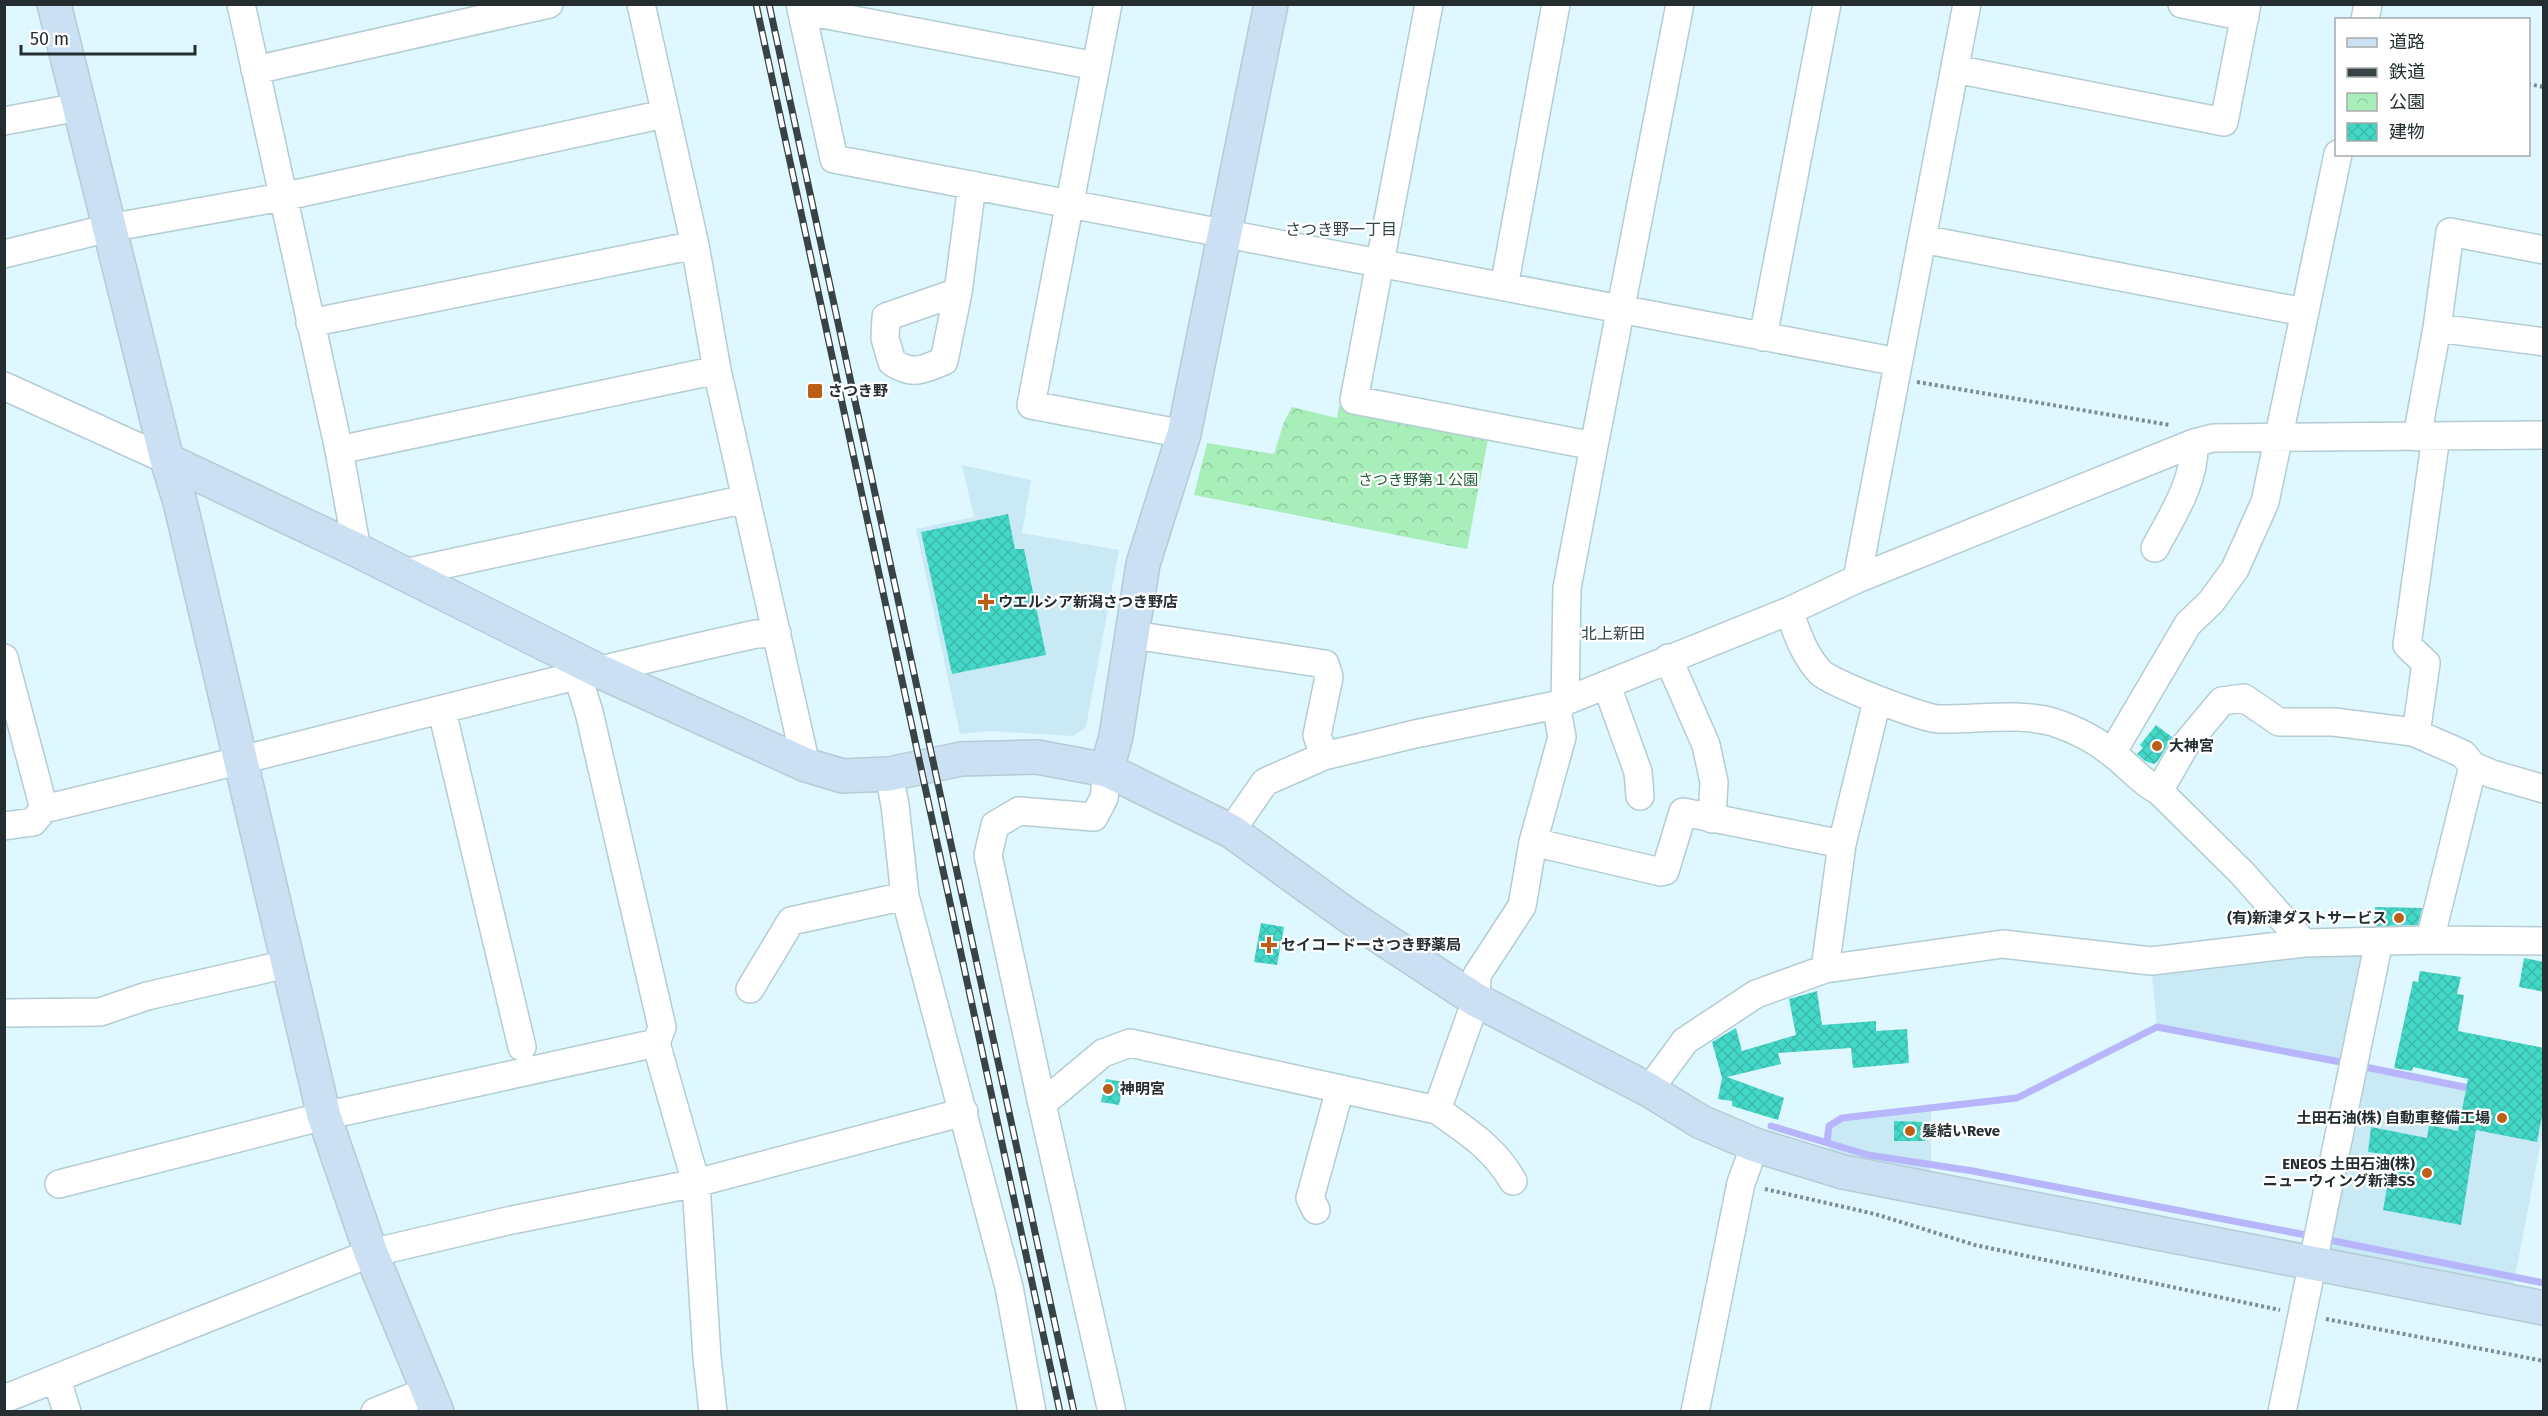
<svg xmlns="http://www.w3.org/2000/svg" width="2548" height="1416" viewBox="0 0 2548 1416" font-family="'Fira Sans','Noto Sans JP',sans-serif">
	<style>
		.built { fill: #c9eaf4 }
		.park { fill: url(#park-crowns) }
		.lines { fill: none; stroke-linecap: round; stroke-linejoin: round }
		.stream { stroke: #b7b6fd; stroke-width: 7 }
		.building { fill: url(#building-cross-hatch) }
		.street-casing { stroke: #b4ccd3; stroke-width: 30 }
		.secondary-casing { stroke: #b4ccd3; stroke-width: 36 }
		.path { stroke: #7c8d92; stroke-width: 4; stroke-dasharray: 3 3; stroke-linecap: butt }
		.street { stroke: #fff; stroke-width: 27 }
		.secondary { stroke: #cce0f4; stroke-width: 33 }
		.rail-casing { stroke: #384346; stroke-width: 7 }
		.rail { stroke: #fff; stroke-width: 4.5; stroke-dasharray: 14; stroke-linecap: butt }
		.poi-dot { fill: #bd5e16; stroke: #fff; stroke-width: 2 }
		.labels { text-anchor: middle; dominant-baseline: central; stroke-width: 4.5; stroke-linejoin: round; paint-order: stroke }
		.poi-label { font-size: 15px; font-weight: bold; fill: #242e30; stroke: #fff; text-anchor: start }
		.park-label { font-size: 15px; fill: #225f36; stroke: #fff }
		.neighbourhood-label { font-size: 16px; fill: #31454b; stroke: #fff }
	</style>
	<defs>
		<pattern id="park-crowns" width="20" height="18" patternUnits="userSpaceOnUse" patternTransform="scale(1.5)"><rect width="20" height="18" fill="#a7eeb8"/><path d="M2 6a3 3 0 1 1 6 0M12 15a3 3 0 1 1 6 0" fill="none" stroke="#90cc9e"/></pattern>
		<pattern id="building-cross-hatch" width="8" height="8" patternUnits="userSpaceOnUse" patternTransform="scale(1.5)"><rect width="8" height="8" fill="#43d7c7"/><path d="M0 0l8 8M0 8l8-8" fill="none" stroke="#3bb9ab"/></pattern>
	</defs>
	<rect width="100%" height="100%" fill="#dff7ff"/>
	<path class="built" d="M962 465 1031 480 1022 533 1119 550 1086 727 1073 736 991 731 960 734 916 529 974 517Z
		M2366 950 2346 1063 2157 1027 2151 961Z
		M2360 1066 2543 1103V1130L2513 1287 2328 1253Z
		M1931 1108V1174L1828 1153 1829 1126 1837 1120Z"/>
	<path class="park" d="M1339 406 1489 434 1467 549 1194 495 1207 443 1274 454 1284 422 1292 407 1337 418Z"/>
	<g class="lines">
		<path class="stream" d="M2365 1067 2474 1089
			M1771 1126 1868 1155 1973 1171 2306 1235
			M1827 1142 1829 1126 1842 1118 2017 1098 2157 1027 2346 1063
			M2329 1240 2544 1283"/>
	</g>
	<path class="building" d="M1008 514 1015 549H1024L1046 655 952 674 921 532Z
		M2156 725 2172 737 2158 761 2154 764 2145 761 2137 754 2143 748 2140 745Z
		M2375 907 2422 908 2418 925 2374 926Z
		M1261 923 1284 927 1277 965 1254 962Z
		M2524 958 2544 962V992L2519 987Z
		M2420 971 2461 977 2457 994 2464 995 2458 1031 2544 1048V1105L2537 1142 2476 1130 2461 1225 2383 1210 2393 1155 2368 1152 2371 1127 2427 1138 2429 1125 2458 1131 2468 1079 2413 1067 2412 1071 2394 1068 2413 981 2418 982Z
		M1817 991 1822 1025 1876 1021V1031L1907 1029 1909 1063 1853 1068 1851 1048 1778 1053 1781 1064 1727 1077 1784 1098 1778 1120 1732 1106V1101L1718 1099 1722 1078 1712 1042 1736 1028 1742 1051 1796 1035 1789 999Z
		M1106 1079 1124 1082 1119 1105 1101 1102Z
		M1894 1121 1926 1122 1925 1141H1894Z"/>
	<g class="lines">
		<g class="street-casing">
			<path id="street" d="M241 4 339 450 357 550
				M641 4 695 245 717 370 806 765
				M800 4 834 159 1898 362
				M1108 4 1031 405 1184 434
				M1429 4 1354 400 1594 446 1680 4
				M2182 4 2245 17
				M801 10 1096 66
				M2365 20 2368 4
				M1955 69 2224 122 2247 4
				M255 70 549 4
				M4 121 79 107
				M1922 239 2304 312
				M4 254 109 228 282 197 664 114
				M1504 287 1556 4
				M958 292 886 317 885 338 892 362C914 376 921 370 944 361L958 292 972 185
				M310 323 695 245
				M2437 328 2544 342
				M1763 337 1827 4
				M4 386 167 460
				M2417 437 2437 328 2450 232 2544 250
				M339 450 717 370
				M2155 548C2172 516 2196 480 2194 443
				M400 574 746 499
				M1857 579 1967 4
				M1789 611C1797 633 1804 655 1820 672 1830 683 1922 718 1938 719 1975 720 2017 712 2053 722 2074 729 2095 739 2113 754 2129 766 2141 782 2159 791L2242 873 2304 943
				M1133 635 1325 664 1329 677 1317 735 1324 756
				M4 658 44 809
				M1668 658 1706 745 1714 782 1712 819
				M1607 686 1638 772 1640 796
				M1565 702 1567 588 1594 446
				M442 711 522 1047
				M2413 732 2417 727 2426 663 2407 645 2436 436
				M2112 753 2188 624 2211 602 2235 569 2265 502 2338 154
				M1107 770 1104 798 1094 817 1019 811 995 825 988 855 1042 1104 1112 1412
				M889 774 895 805 905 896 1009 1287 1032 1412
				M2159 791 2186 744 2222 701 2244 698 2279 722H2334L2413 732 2463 754 2473 766 2492 774 2544 789
				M4 826 33 822 44 809C281 752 517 687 756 634L777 633
				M1231 831 1265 782 1324 756 1415 734 1556 705 1789 611 1857 579 2194 443 2213 438 2544 435
				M1533 842 1661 872 1665 871 1683 812 1842 844
				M2430 940 2473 766
				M1825 969 1842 844 1877 701
				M750 989 791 921 905 896
				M4 1013 100 1012 147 996 287 964
				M656 1043 696 1183 707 1357 713 1412
				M1649 1090 1685 1041 1756 994 1825 969 2003 944 2151 961 2304 943 2430 940 2544 941
				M1042 1104 1103 1053 1130 1043 1437 1110 1476 1000 1477 975 1522 906 1533 842 1562 737 1556 705
				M1437 1110C1468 1132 1493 1147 1513 1181
				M59 1184 324 1116 656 1043 662 1027 589 712 578 677
				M1316 1210 1310 1198 1340 1089
				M57 1380 67 1412
				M4 1399 371 1253 512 1220 696 1183 964 1112
				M375 1412 427 1391
				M1695 1412 1741 1183 1755 1145
				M2282 1412 2379 941"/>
		</g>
		<g class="secondary-casing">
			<path id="secondary" d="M54 4 167 460 180 502 324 1116 371 1253 437 1412
				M167 460 357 550 599 671 806 765 843 776 889 774 961 759 1037 757 1107 770 1231 831 1350 917 1476 1000 1649 1090 1701 1122 1755 1145 1843 1172 2544 1308
				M1107 770 1116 736 1143 564 1184 434 1271 4"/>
		</g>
		<path class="path" d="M2528 84 2544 87
			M1917 382 2170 425
			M1765 1189 1875 1214 1975 1245 2280 1310
			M2326 1319 2544 1361"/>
		<use href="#street" class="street"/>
		<use href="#secondary" class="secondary"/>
		<g class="rail-casing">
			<path id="rail" d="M756 4 1060 1412
				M769 4 1074 1412"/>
		</g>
		<use href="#rail" class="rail"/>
	</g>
	<g class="poi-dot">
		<rect x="807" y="383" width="16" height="16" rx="3"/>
		<path d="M983 593h6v6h6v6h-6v6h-6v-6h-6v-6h6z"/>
		<circle cx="2157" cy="746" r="6"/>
		<circle cx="2399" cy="918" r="6"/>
		<path d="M1266 936h6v6h6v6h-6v6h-6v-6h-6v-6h6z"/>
		<circle cx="1108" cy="1089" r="6"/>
		<circle cx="2502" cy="1118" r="6"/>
		<circle cx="1910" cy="1131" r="6"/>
		<circle cx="2427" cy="1173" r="6"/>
	</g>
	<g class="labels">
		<g class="poi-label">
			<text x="828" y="391">さつき野</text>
			<text x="998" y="602">ウエルシア新潟さつき野店</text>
			<text x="2169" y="746">大神宮</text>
			<text x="2387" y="918" text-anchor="end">(有)新津ダストサービス</text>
			<text x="1281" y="945">セイコードーさつき野薬局</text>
			<text x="1120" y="1089">神明宮</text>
			<text x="2490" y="1118" text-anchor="end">土田石油(株) 自動車整備工場</text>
			<text x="1922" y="1131">髪結いReve</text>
			<text x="2415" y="1164" text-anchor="end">ENEOS 土田石油(株)<tspan x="2415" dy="17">ニューウィング新津SS</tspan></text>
		</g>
		<g class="park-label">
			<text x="1418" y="480">さつき野第１公園</text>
		</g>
		<g class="neighbourhood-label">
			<text x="1341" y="229">さつき野一丁目</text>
			<text x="1613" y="633">北上新田</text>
		</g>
	</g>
	<rect width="2548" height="1416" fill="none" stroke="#242e30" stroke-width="12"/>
	<rect x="2335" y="18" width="195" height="138" fill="#ffffff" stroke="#a7abac" stroke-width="1.5"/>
	<rect x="2347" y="38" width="30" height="9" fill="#cce0f4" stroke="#a7abac" stroke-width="1.5"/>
	<text x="2389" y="48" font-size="18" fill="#242e30">道路</text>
	<rect x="2347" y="68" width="30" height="9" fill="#384346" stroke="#a7abac" stroke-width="1.5"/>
	<text x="2389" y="78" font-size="18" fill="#242e30">鉄道</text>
	<rect x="2347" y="93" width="30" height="18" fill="url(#park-crowns)" stroke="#a7abac" stroke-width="1.5"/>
	<text x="2389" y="108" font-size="18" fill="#242e30">公園</text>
	<rect x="2347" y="123" width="30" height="18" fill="url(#building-cross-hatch)" stroke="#a7abac" stroke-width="1.5"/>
	<text x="2389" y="138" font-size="18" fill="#242e30">建物</text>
	<path d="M21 45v9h174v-9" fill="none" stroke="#242e30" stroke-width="3"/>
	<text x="30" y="45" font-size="18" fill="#242e30" stroke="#ffffff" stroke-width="4.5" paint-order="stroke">50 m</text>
</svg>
